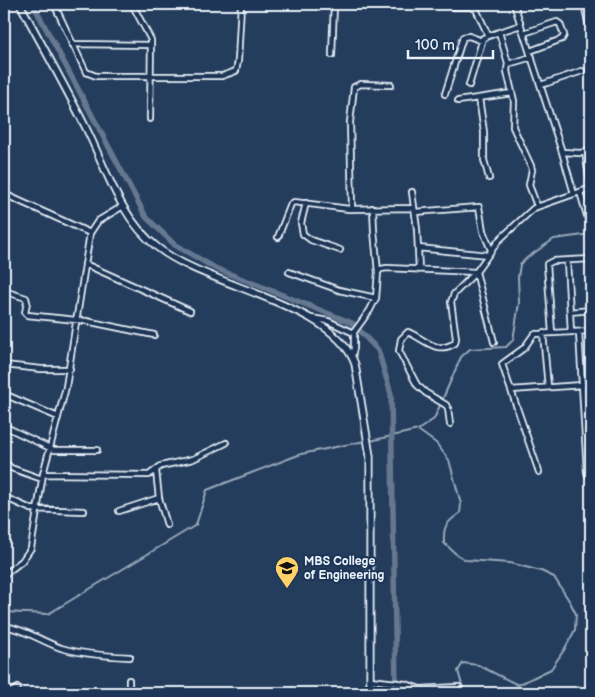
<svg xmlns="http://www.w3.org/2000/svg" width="595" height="697" viewBox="0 0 595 697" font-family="'Balsamiq Sans',sans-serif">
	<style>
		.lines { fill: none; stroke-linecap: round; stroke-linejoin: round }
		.stream { stroke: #99a8ba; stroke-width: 2 }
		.canal { stroke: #657890; stroke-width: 5.5 }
		.minor-casing { stroke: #e8f1f8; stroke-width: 8 }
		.tertiary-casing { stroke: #e8f1f8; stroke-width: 9 }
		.minor { stroke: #1d3557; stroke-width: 4.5 }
		.tertiary { stroke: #1d3557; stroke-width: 5.5 }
		.labels { text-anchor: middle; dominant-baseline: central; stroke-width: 4; stroke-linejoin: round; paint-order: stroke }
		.poi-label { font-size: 12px; font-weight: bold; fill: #e8f1f8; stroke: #1d3557; text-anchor: start }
	</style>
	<rect width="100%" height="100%" fill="#253d5d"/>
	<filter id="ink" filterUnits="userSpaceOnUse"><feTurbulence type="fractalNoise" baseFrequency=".02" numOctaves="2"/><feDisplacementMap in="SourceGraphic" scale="10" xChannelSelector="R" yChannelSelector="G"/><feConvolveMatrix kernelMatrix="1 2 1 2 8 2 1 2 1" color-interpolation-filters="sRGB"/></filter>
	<g filter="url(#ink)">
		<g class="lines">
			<path class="stream" d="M418 430 436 443 449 460 461 504 460 513C446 523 443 526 444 543L456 554 466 560 510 563 541 571 554 577 570 602 576 614 575 630 564 650 551 669 518 685 478 665 463 663 458 671 464 692
				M370 441 418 430 434 419 461 357 470 349 506 347 513 340 519 303 518 278 520 264 528 257 554 239 591 234
				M4 612 48 614 196 525 207 490 301 454 365 441"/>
			<path class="canal" d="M33 4 146 217 175 245 215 268 352 323 378 350 391 394 396 687 395 693"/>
			<g class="minor-casing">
				<path id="minor" d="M54 4 86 72 96 76H222L236 71 238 61 241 4
					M132 4 151 40 150 119
					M514 4 562 152
					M584 4 591 35
					M454 7H471L476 9 488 35
					M521 25 499 32 508 63 507 71 514 101 513 127 531 166 532 170 529 185 537 206
					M524 33 557 22 560 24 564 35 562 39 530 51
					M72 44 151 45
					M332 55 334 4
					M508 64 532 57
					M469 85 483 38 499 32
					M541 85 582 71
					M445 94 463 37 469 36 482 41
					M479 98 484 132V160L489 178
					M458 101 512 93
					M585 152 591 188
					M412 192 417 229 419 270
					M580 192 591 229
					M4 194 90 233
					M574 194 562 152 580 153 591 151
					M306 203 301 223 303 234 311 240 340 250
					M352 208 350 122 354 87 361 84 391 85
					M373 208 374 231 378 272
					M415 212 479 207 483 231 491 250
					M278 237 291 204 294 202 349 209 414 208
					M418 248 488 255
					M567 261 571 332
					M85 264 190 311
					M289 272 339 290 376 298
					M4 291 26 298 27 302 25 313 27 315 86 321 154 335
					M570 312 591 310
					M311 318 328 321 354 333
					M579 332 582 385H591
					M543 333 548 387
					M552 333 547 264 553 261 591 259
					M352 356 354 348V332L370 310 376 298 378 272 381 269 387 268 476 272 494 342
					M4 365 41 369H70
					M511 390 582 385 587 472 588 475 591 477
					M4 394 58 417
					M450 424 448 408 446 405 426 393 417 385 399 351 401 339 408 332C425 339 436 355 455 343L456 338 451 302 454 294 476 272 499 240 534 208 591 188
					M6 427 54 450H97
					M4 461 11 468 42 479
					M156 471 159 498 167 525
					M539 472 502 364 524 348 534 334 591 331
					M43 474 149 475 161 466 193 459 226 443
					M4 497 31 509 84 511
					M119 511 159 498
					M4 575 22 561 31 548 43 474 66 387 90 233 98 221 123 206
					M4 626C25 629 41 641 61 648 80 654 110 656 130 657
					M129 680V693
					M370 680 406 684 420 689 459 687 463 693
					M9 693 18 688
					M59 693V691"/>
			</g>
			<g class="tertiary-casing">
				<path id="tertiary" d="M20 4C42 45 65 86 86 128 106 168 120 218 157 247 208 288 332 302 355 364L370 456V693"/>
			</g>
			<use href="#minor" class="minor"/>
			<use href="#tertiary" class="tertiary"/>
		</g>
	</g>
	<defs>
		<g id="university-pin" transform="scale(1.25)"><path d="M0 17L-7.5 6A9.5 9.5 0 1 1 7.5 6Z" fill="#ffd166" stroke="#1d3557"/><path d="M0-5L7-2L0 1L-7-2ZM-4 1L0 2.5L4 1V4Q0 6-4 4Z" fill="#111"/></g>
	</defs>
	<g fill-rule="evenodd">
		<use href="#university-pin" x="287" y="568"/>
	</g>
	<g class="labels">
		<g class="poi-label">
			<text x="304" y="561">MBS College<tspan x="304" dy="14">of Engineering</tspan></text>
		</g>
	</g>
	<rect width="595" height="697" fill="none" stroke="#1d3557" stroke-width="20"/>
	<rect x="10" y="10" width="575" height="677" fill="none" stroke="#e8f1f8" stroke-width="2" filter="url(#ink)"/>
	<path d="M408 50v8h85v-8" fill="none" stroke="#e8f1f8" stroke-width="2.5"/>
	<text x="415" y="50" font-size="15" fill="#e8f1f8" stroke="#1d3557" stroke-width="4" paint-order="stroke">100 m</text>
</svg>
